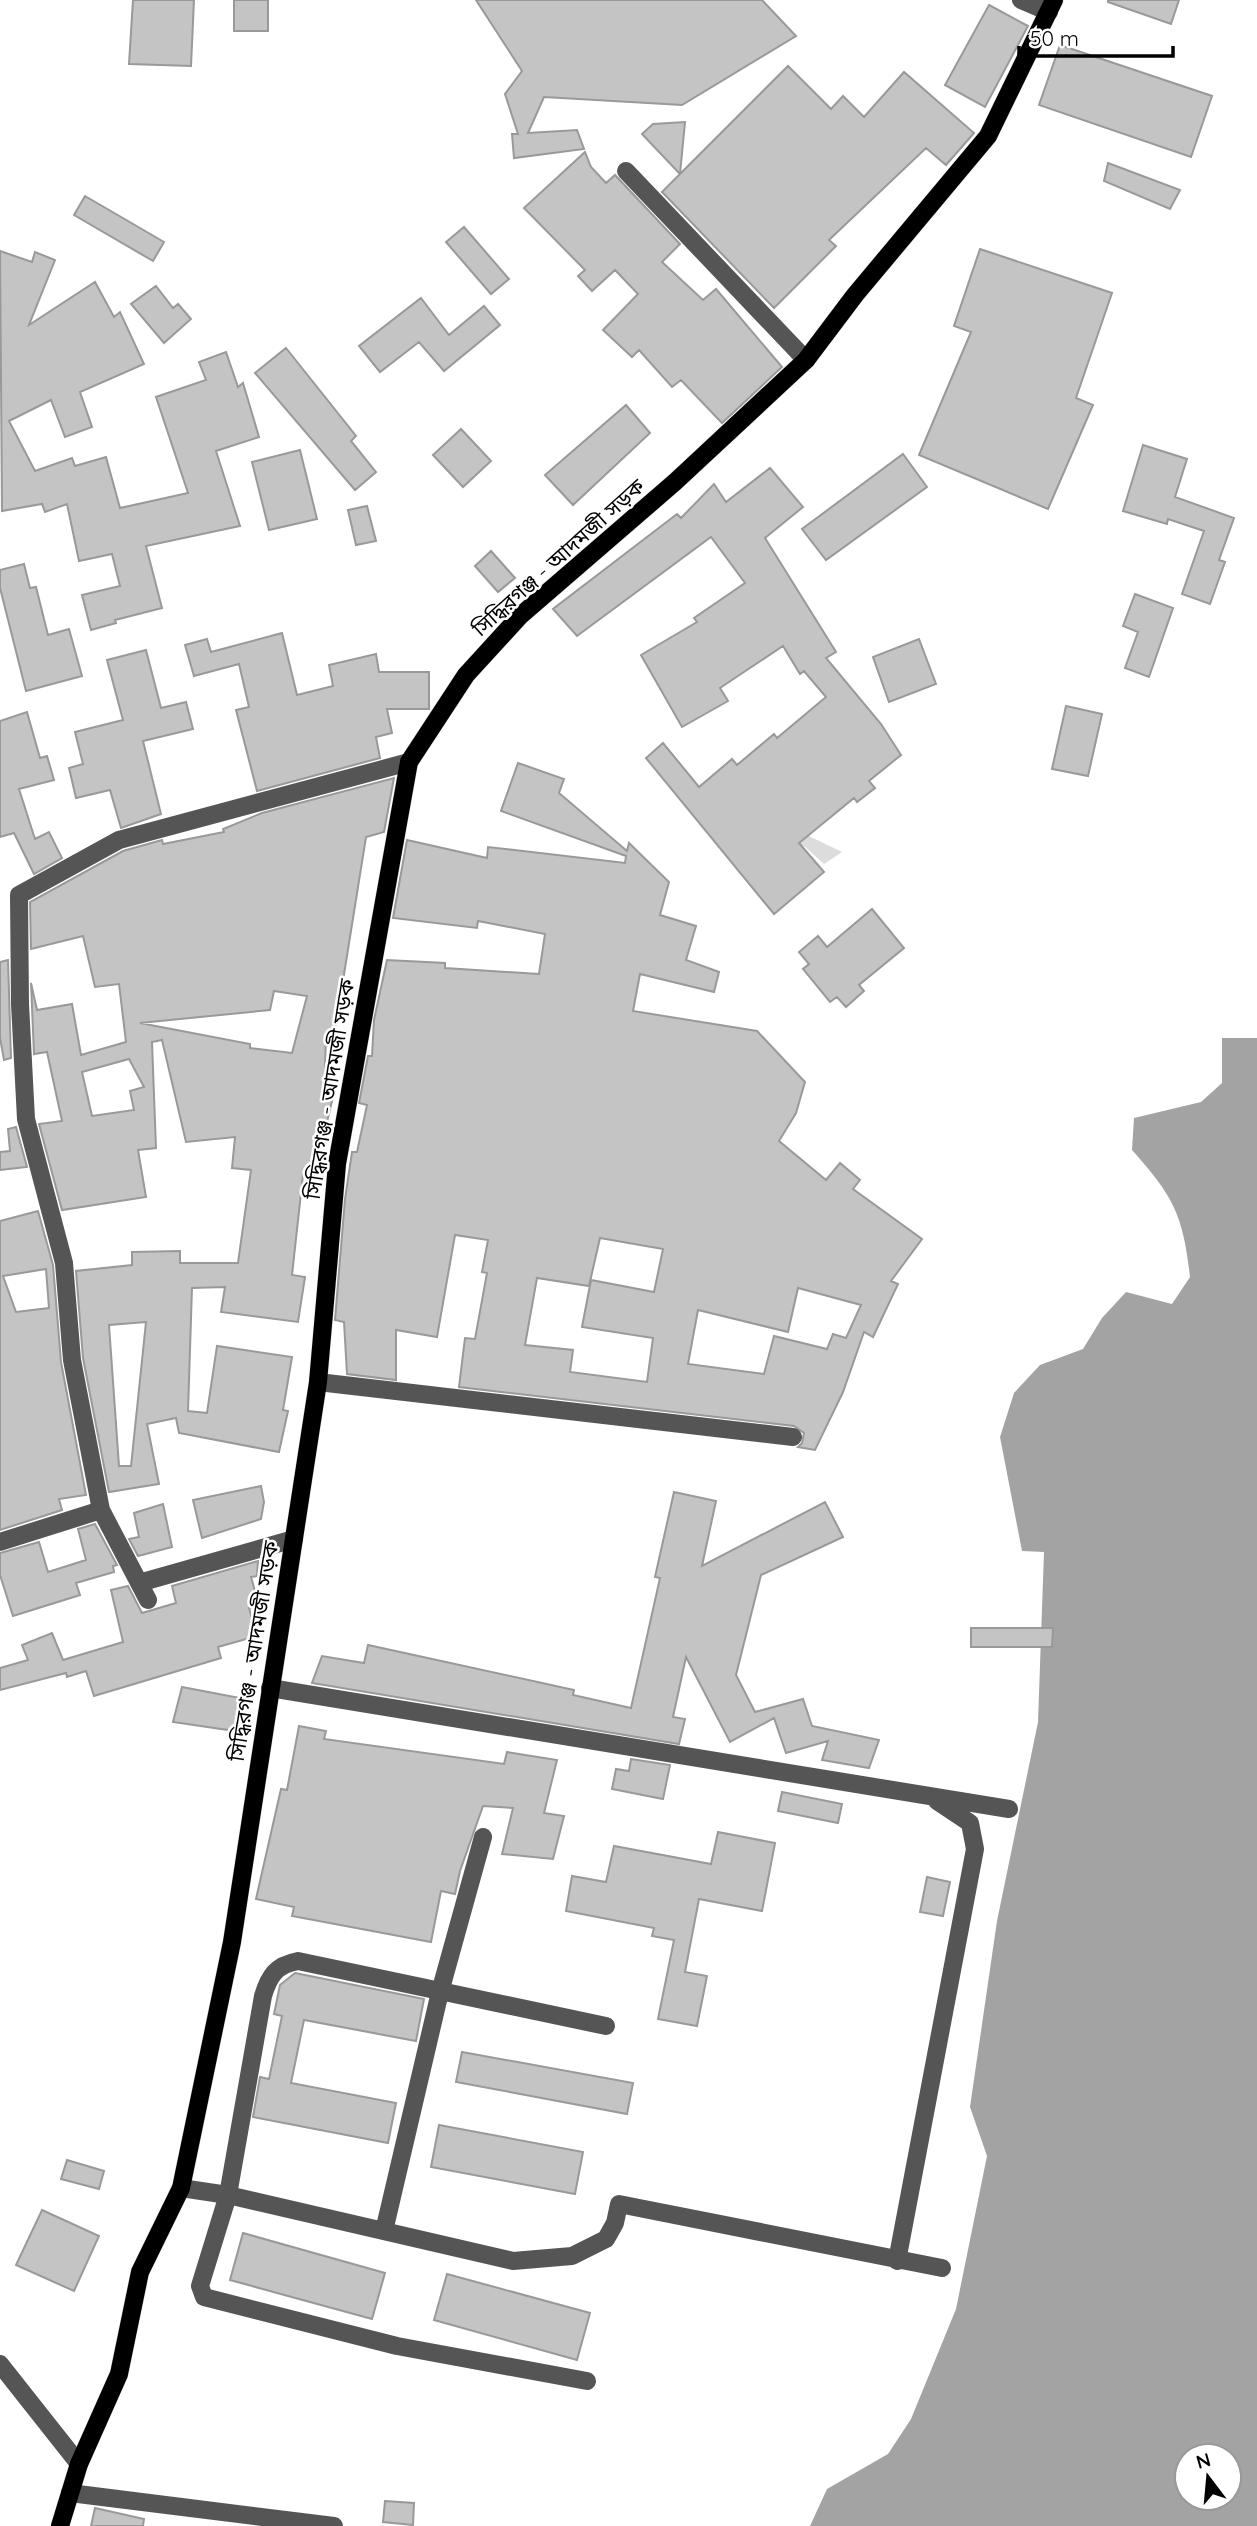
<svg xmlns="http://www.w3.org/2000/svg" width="1257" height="2526" viewBox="0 0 1257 2526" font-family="Quicksand,'Noto Sans Bengali',sans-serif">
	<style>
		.green { fill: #dcdcdc }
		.water { fill: #a3a3a3; fill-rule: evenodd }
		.building { fill: #c4c4c4; stroke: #999; stroke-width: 2; fill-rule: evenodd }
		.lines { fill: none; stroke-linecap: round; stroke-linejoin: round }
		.major-casing { stroke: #dbdbdb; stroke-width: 19 }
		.minor { stroke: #555; stroke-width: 18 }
		.major { stroke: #000; stroke-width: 18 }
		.labels { text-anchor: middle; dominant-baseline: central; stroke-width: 5; stroke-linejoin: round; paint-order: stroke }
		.street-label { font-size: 21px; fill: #000; stroke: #fff }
	</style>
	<rect width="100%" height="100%" fill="#fff"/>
	<path class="green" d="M807 835 842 852 824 864 804 846 767 878 766 867Z"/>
	<path class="water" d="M1222 1038H1257V2526H810L827 2489 888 2454 911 2419 956 2309 987 2156 970 2107 997 1921 1038 1722 1044 1552 1022 1551 1000 1437 1014 1393 1040 1365 1083 1349 1102 1318 1126 1292 1172 1304 1190 1277C1183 1215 1174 1197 1132 1150L1134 1118 1201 1102 1222 1083ZM1187 2456H1229V2498H1187Z"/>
	<path class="building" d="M133 0H194L191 66 129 64Z
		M234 0H268V31H234Z
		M476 0H762L796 36 682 105 544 97 528 133 577 130 584 149 514 158 512 134H518L505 94 522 71Z
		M1108 0H1179L1171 24 1108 2Z
		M989 5 1028 26 985 107 945 85Z
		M1060 45 1212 96 1191 157 1039 105Z
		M788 66 831 109 843 96 864 117 904 72 974 133 946 165 926 148 829 240 836 246 774 308 662 192 680 174 642 134 653 124 685 122 680 174Z
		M585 152 591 167 606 183 615 175 680 244 662 262 703 300 716 289 782 367 722 423 681 380 672 387 639 350 632 357 603 330 638 294 615 270 592 291 578 276 585 270 524 208Z
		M1108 163 1180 190 1170 209 1104 181Z
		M85 196 164 242 153 261 74 215Z
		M464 227 509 279 491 294 446 242Z
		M980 249 1112 293 1076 398 1093 405 1048 509 919 455 971 332 954 326Z
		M0 251 32 262 35 252 55 260 29 325 95 282 114 317 120 312 144 364 80 392 92 427 65 437 51 400 9 421 35 471 72 458 75 466 106 457 120 508 188 493 156 397 206 380 199 362 226 352 238 387 243 383 259 437 216 451 240 526 146 546 162 608 115 620 116 623 91 630 82 595 120 586 112 554 79 561 67 504 45 512 42 504 2 511Z
		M156 286 173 308 178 304 191 319 164 343 131 304Z
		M421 298 449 335 484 306 500 325 444 371 419 342 380 372 359 346Z
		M286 348 356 436 351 441 376 472 355 490 255 373Z
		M626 405 650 433 573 505 545 475Z
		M461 429 491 461 463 487 433 455Z
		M1143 445 1187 459 1175 497 1234 518 1219 560 1225 562 1210 604 1182 594 1204 531 1168 519 1167 524 1123 511Z
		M300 450 317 519 269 530 252 462Z
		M903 454 927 487 826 560 802 529Z
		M770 468 803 507 765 538 836 652 826 658 881 724 901 755 869 781 875 788 857 802 854 798 799 843 824 872 774 914 646 758 663 743 699 787 732 759 737 765 774 734 777 738 826 697 804 671 800 674 783 646 720 688 728 701 682 727 641 655 697 622 694 618 745 583 711 537 577 636 553 609 677 514 681 518 714 484 726 502Z
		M367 506 376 541 356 545 348 510Z
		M491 551 515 578 498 592 475 566Z
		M24 564 30 588 36 587 48 635 69 629 82 676 26 691 0 588V570Z
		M1135 594 1173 608 1149 677 1125 668 1138 632 1123 626Z
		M282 633 297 695 333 686 329 665 376 654 379 672H429V709H387L392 733 376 737 380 758 257 791 236 710 249 707 239 664 194 676 185 645 207 639 211 652Z
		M919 639 936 684 889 702 873 657Z
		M146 650 161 708 186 702 193 729 143 741 161 814 121 828 110 790 76 798 69 768 83 764 75 732 123 720 107 660Z
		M1066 706 1102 714 1088 776 1052 769Z
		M27 712 40 758 47 756 54 780 19 789 35 839 49 832 62 858 34 874 14 833 0 837V721Z
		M518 763 564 779 559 793 627 851 629 843 669 882 660 915 696 926 686 960 719 972 714 992 640 974 633 1011 757 1031 805 1082 796 1113 779 1141 826 1180 840 1163 860 1180 853 1189 922 1239 891 1281 898 1284 873 1337 864 1332 843 1392 815 1450 798 1447 802 1443 804 1433 794 1426 459 1387 465 1338 475 1339 487 1273 482 1272 488 1240 455 1235 437 1337 396 1330V1380L347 1374 344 1322 335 1320 345 1199 352 1152H357L367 1105 359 1103 368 1056H372L374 1020 387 960 445 963V968L539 974 545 934 478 921 477 928 393 918 407 840 487 858 488 847 625 863 626 856 501 811ZM600 1238 663 1249 654 1292 591 1280 582 1327 653 1338 647 1382 570 1372 573 1350 525 1345 537 1278 589 1286ZM798 1288 861 1305 846 1338 833 1334 827 1349 774 1336 764 1374 688 1364 698 1310 788 1332Z
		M394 778 384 832 366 837 334 1037 326 1036 324 1099 332 1101 314 1177 303 1175 292 1275 305 1277 298 1322 221 1312 225 1287 192 1288 188 1411 207 1413 217 1346 292 1357 283 1410 288 1411 279 1452 179 1433 176 1418 147 1424 159 1484 109 1492 83 1358 76 1271 132 1265V1252L180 1251V1263H238L251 1170 232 1168 235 1137 186 1142 162 1040 152 1042 156 1148 138 1150 146 1197 62 1210 39 1124 62 1121 47 1052 34 1054 31 983 37 1010 72 1004 81 1055 126 1042 119 984 95 987 83 936 31 949 30 902 123 851 162 840 163 844 224 832 223 829 262 813ZM274 991 307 996 292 1053 250 1048V1044L140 1023 270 1010ZM129 1059 144 1087 130 1091 134 1110 92 1116 82 1072ZM146 1322 131 1466H119L109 1325Z
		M872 909 904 948 859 985 864 991 846 1007 837 997 830 1002 803 969 809 964 799 952 818 936 827 947Z
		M8 960 11 1058 4 1060 0 1038V962Z
		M16 1127 27 1167 0 1170V1152L10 1151 8 1129Z
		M38 1211 53 1265 61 1362 86 1495 59 1499 62 1510 0 1530V1221ZM46 1269 49 1308 16 1312 3 1276Z
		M261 1486 264 1502 261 1519 202 1538 193 1500Z
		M674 1492 716 1501 702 1566 825 1502 843 1537 761 1575 736 1675 755 1712 803 1699 812 1726 879 1740 869 1768 822 1760 828 1741 786 1753 774 1718 730 1742 686 1657 673 1717 685 1719 679 1744 312 1683 322 1656 364 1663 368 1645 574 1690 573 1695 631 1708 660 1578 655 1577Z
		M163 1504 172 1547 138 1556 129 1539 139 1537 134 1513Z
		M95 1524 117 1565 113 1566 114 1572 76 1583 80 1595 13 1616 0 1575V1553L39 1542 48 1572 86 1560 78 1529Z
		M258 1561 257 1576 251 1577 259 1605 249 1608 257 1636 218 1647 221 1658 94 1696 86 1671 67 1677 66 1673 0 1690V1668L28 1660 22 1645 52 1633 63 1660 123 1642 111 1590 128 1586 142 1613 176 1603 172 1586Z
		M971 1628H1053L1052 1647H971Z
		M182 1687 240 1698 235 1731 173 1722Z
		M299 1726 326 1731 324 1739 504 1764 507 1752 557 1760 544 1813 564 1816 553 1859 502 1854 513 1808 483 1806 460 1871 455 1894 441 1891 431 1942 292 1916 294 1907 256 1899 281 1789 287 1790Z
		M631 1759 670 1765 663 1799 612 1789 616 1769 629 1771Z
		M782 1792 842 1804 838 1823 778 1811Z
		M718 1832 775 1843 762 1911 699 1899 685 1972 707 1976 697 2026 658 2019 674 1940 652 1936 654 1928 566 1911 572 1876 606 1882 614 1846 711 1864Z
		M927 1877 950 1882 943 1916 920 1912Z
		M295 1973 424 1999 416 2041 304 2020 291 2083 396 2103 388 2143 253 2117 260 2077 269 2079 282 2016 274 2014 280 1985Z
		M462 2052 633 2083 627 2114 456 2082Z
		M439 2125 583 2152 575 2194 431 2167Z
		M67 2160 104 2171 99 2189 61 2179Z
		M42 2210 99 2236 74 2291 16 2265Z
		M243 2233 385 2273 372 2319 230 2280Z
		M447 2274 590 2313 577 2360 434 2320Z
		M385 2501 414 2503 413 2525 383 2522Z
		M95 2508 144 2519 143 2526H91Z"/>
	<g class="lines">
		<g class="major-casing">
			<path id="major" d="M60 2526 79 2464 119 2374 140 2272 181 2188 232 1942 318 1382 337 1164 409 762 466 675 520 616 675 482 806 360 855 295 988 136 1054 0"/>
		</g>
		<path class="minor" d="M1021 0 1049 12
			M626 171 806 360
			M318 1382 793 1437
			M0 1542 101 1510
			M139 1583 294 1539
			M148 1600 101 1510 72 1360 64 1263 26 1119 20 1004 19 895 119 840 409 762
			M270 1688 1009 1809
			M181 2188 228 2195 513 2261 572 2256 606 2239 615 2223 619 2204 942 2268
			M384 2231 440 1992 483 1837
			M897 2261 975 1849 970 1823 937 1801
			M0 2364 79 2464
			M587 2381 397 2346 204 2297 200 2286 228 2195 263 1996C269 1976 276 1965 298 1961L606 2026
			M70 2493 334 2526"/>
		<use href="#major" class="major"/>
	</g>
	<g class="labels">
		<g class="street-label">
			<text transform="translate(558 557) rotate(-42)">সিদ্ধিরগঞ্জ - আদমজী সড়ক</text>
			<text transform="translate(329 1089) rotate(-81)">সিদ্ধিরগঞ্জ - আদমজী সড়ক</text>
			<text transform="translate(253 1651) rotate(-81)">সিদ্ধিরগঞ্জ - আদমজী সড়ক</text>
		</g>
	</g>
	<g transform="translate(1208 2477) rotate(344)"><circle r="33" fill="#ffffff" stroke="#999999" stroke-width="2"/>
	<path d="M0-5L12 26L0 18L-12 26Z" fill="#000000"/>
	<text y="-10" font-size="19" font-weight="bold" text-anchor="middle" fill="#000000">N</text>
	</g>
	<path d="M1019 46v10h154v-10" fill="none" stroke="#000000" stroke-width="3.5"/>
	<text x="1030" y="46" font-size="21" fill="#000000" stroke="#ffffff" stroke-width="5" paint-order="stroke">50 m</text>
</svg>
